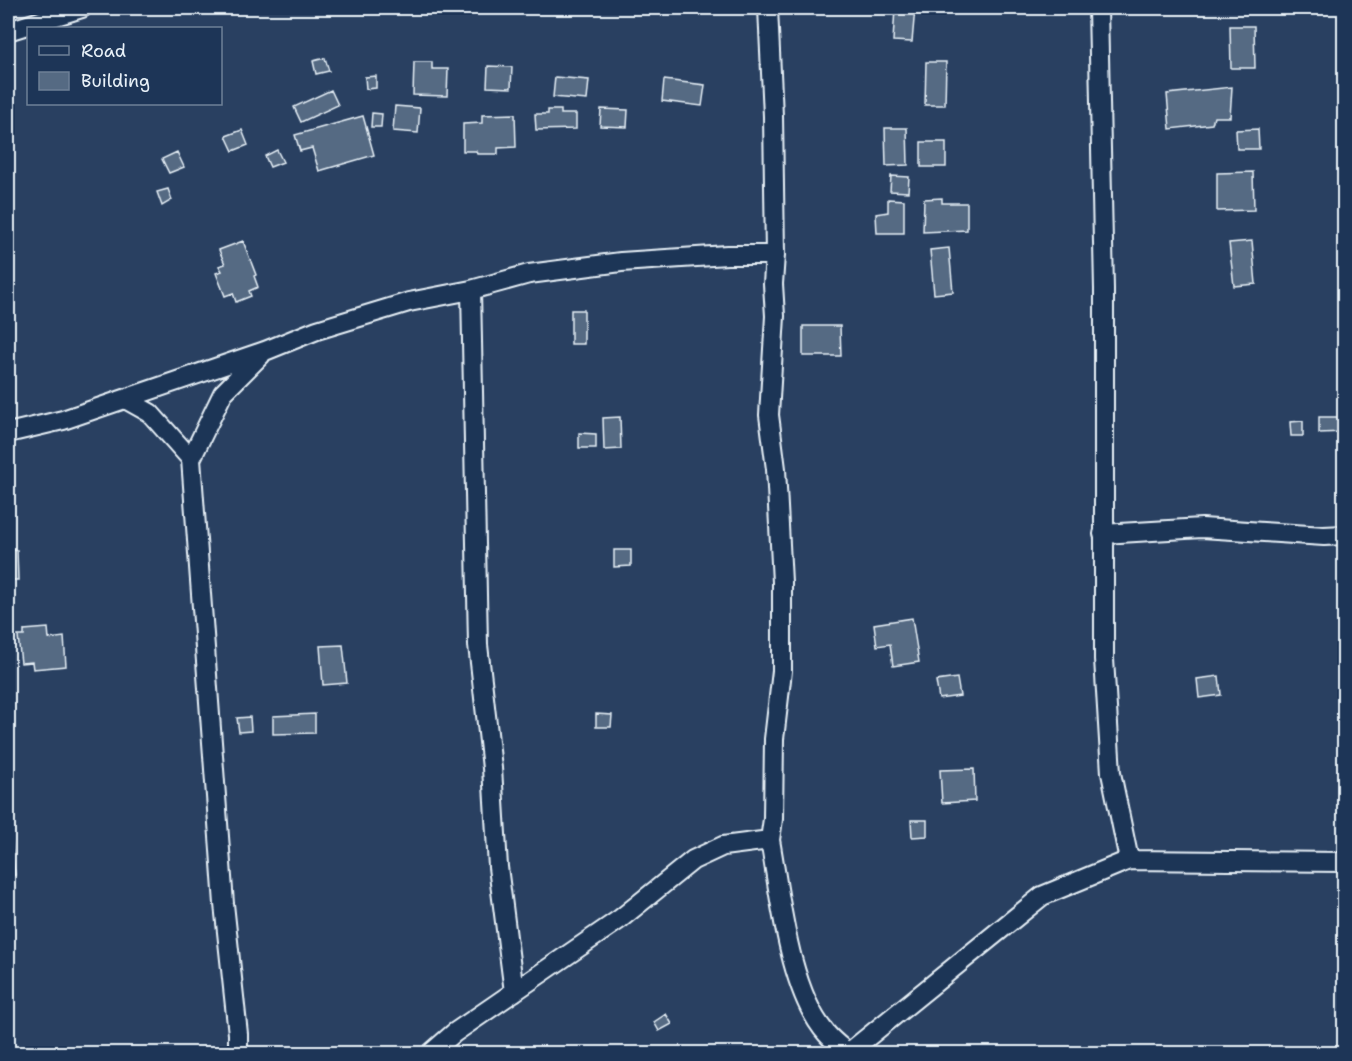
<svg xmlns="http://www.w3.org/2000/svg" width="1352" height="1061" viewBox="0 0 1352 1061" font-family="'Shantell Sans',sans-serif">
	<style>
		.building { fill: #556a83; stroke: #e8f1f8; stroke-width: 1.5 }
		.lines { fill: none; stroke-linecap: round; stroke-linejoin: round }
		.street-casing { stroke: #e8f1f8; stroke-width: 22 }
		.street { stroke: #1d3557; stroke-width: 18 }
	</style>
	<rect width="100%" height="100%" fill="#294061"/>
	<filter id="ink" filterUnits="userSpaceOnUse"><feTurbulence type="fractalNoise" baseFrequency=".0167" numOctaves="2"/><feDisplacementMap in="SourceGraphic" scale="12" xChannelSelector="R" yChannelSelector="G"/><feConvolveMatrix kernelMatrix="1 2 1 2 8 2 1 2 1" color-interpolation-filters="sRGB"/></filter>
	<g filter="url(#ink)">
		<path class="building" d="M895 8H915L912 42 893 41Z
			M1230 26H1254L1255 68H1231Z
			M325 58 329 71 316 74 313 61Z
			M414 62H432V69H448L447 96 413 95Z
			M926 62H946L945 105H925Z
			M488 66 512 67 511 88 487 87Z
			M376 76V88L366 89 365 77Z
			M555 77 589 80 587 100 553 97Z
			M664 80 705 85 702 106 662 101Z
			M1232 87 1230 117H1214L1212 124 1170 129 1167 94Z
			M331 90 338 105 301 122 294 107Z
			M395 106 420 108 418 133 393 131Z
			M601 109 628 110 627 127 600 126Z
			M548 110H561V114H576V129L536 130 535 114H548Z
			M372 113 382 114 381 127H371Z
			M515 114 516 147 498 148V154H477L476 151H463V124L482 123V115Z
			M363 116 374 155 319 171 312 148 300 151 295 135Z
			M885 128H907L908 165 886 166Z
			M1258 129 1259 149H1237L1236 130Z
			M242 130 248 145 233 151 226 136Z
			M921 142H946V167H921Z
			M277 150 283 162 270 167 265 156Z
			M177 152 184 167 169 173 162 159Z
			M1253 172 1254 210 1217 211V173Z
			M891 176 909 177 908 192 890 191Z
			M168 189 172 200 162 206 157 192Z
			M942 198V203H967V230L923 232 924 199Z
			M888 199 904 200V233H877L876 214 888 212Z
			M243 241 256 275 254 276 258 287 249 291 251 296 236 302 233 293 225 296 216 273 222 271 219 266 225 264 219 250Z
			M1252 241 1256 284 1234 286 1229 243Z
			M949 248 953 292 934 294 930 250Z
			M571 310H584V344H571Z
			M803 326H840L841 356H803Z
			M620 417 621 449 604 450 603 418Z
			M1319 417H1344V432L1319 433Z
			M1303 421V436H1291L1290 422Z
			M579 433 596 434V448H579Z
			M8 550H17L18 580H8Z
			M614 550H631V566L614 567Z
			M912 618 919 662 893 666 890 644 877 646 874 624Z
			M48 628 49 639 64 637 66 666 33 669 32 662 21 663 18 636H24V630Z
			M343 645 347 683 323 685 320 646Z
			M1219 676 1221 695 1199 698 1197 679Z
			M957 678 960 696 939 699 936 681Z
			M315 714V733L273 734V716Z
			M596 714 612 715 611 727H596Z
			M250 717 251 731 239 732 237 718Z
			M974 769 975 801 942 803 940 770Z
			M911 820H927V836L912 837Z
			M11 838 15 875 8 876V839Z
			M666 1014 672 1024 659 1031 654 1022Z"/>
		<g class="lines">
			<g class="street-casing">
				<path id="street" d="M768 8 773 116 775 255 773 284 775 316 769 415 776 469 782 582V671L774 739 773 819 770 840C780 895 789 992 827 1034 833 1041 841 1047 848 1053
					M1098 8 1104 289V659L1111 773 1129 860
					M8 31 82 8
					M471 290 478 645 492 768 498 867 514 992
					M125 399 150 413 191 459
					M8 433 63 420 265 351 317 330 409 302 471 290 529 274 621 262 727 255H775
					M1103 534 1202 528 1324 536 1344 535
					M238 1054V1034L224 904 191 459 223 393 261 355
					M430 1054 454 1033 620 919 693 860 723 846 770 840
					M847 1054 1042 896 1129 860 1344 862"/>
			</g>
			<use href="#street" class="street"/>
		</g>
	</g>
	<rect width="1352" height="1061" fill="none" stroke="#1d3557" stroke-width="30"/>
	<rect x="15" y="15" width="1322" height="1031" fill="none" stroke="#e8f1f8" stroke-width="2" filter="url(#ink)"/>
	<rect x="27" y="27" width="195" height="78" fill="#1d3557" stroke="#6e8097" stroke-width="1.5"/>
	<rect x="39" y="46" width="30" height="9" fill="#1d3557" stroke="#6e8097" stroke-width="1.5"/>
	<text x="81" y="57" font-size="18" fill="#e8f1f8">Road</text>
	<rect x="39" y="72" width="30" height="18" fill="#556a83" stroke="#6e8097" stroke-width="1.5"/>
	<text x="81" y="87" font-size="18" fill="#e8f1f8">Building</text>
</svg>
